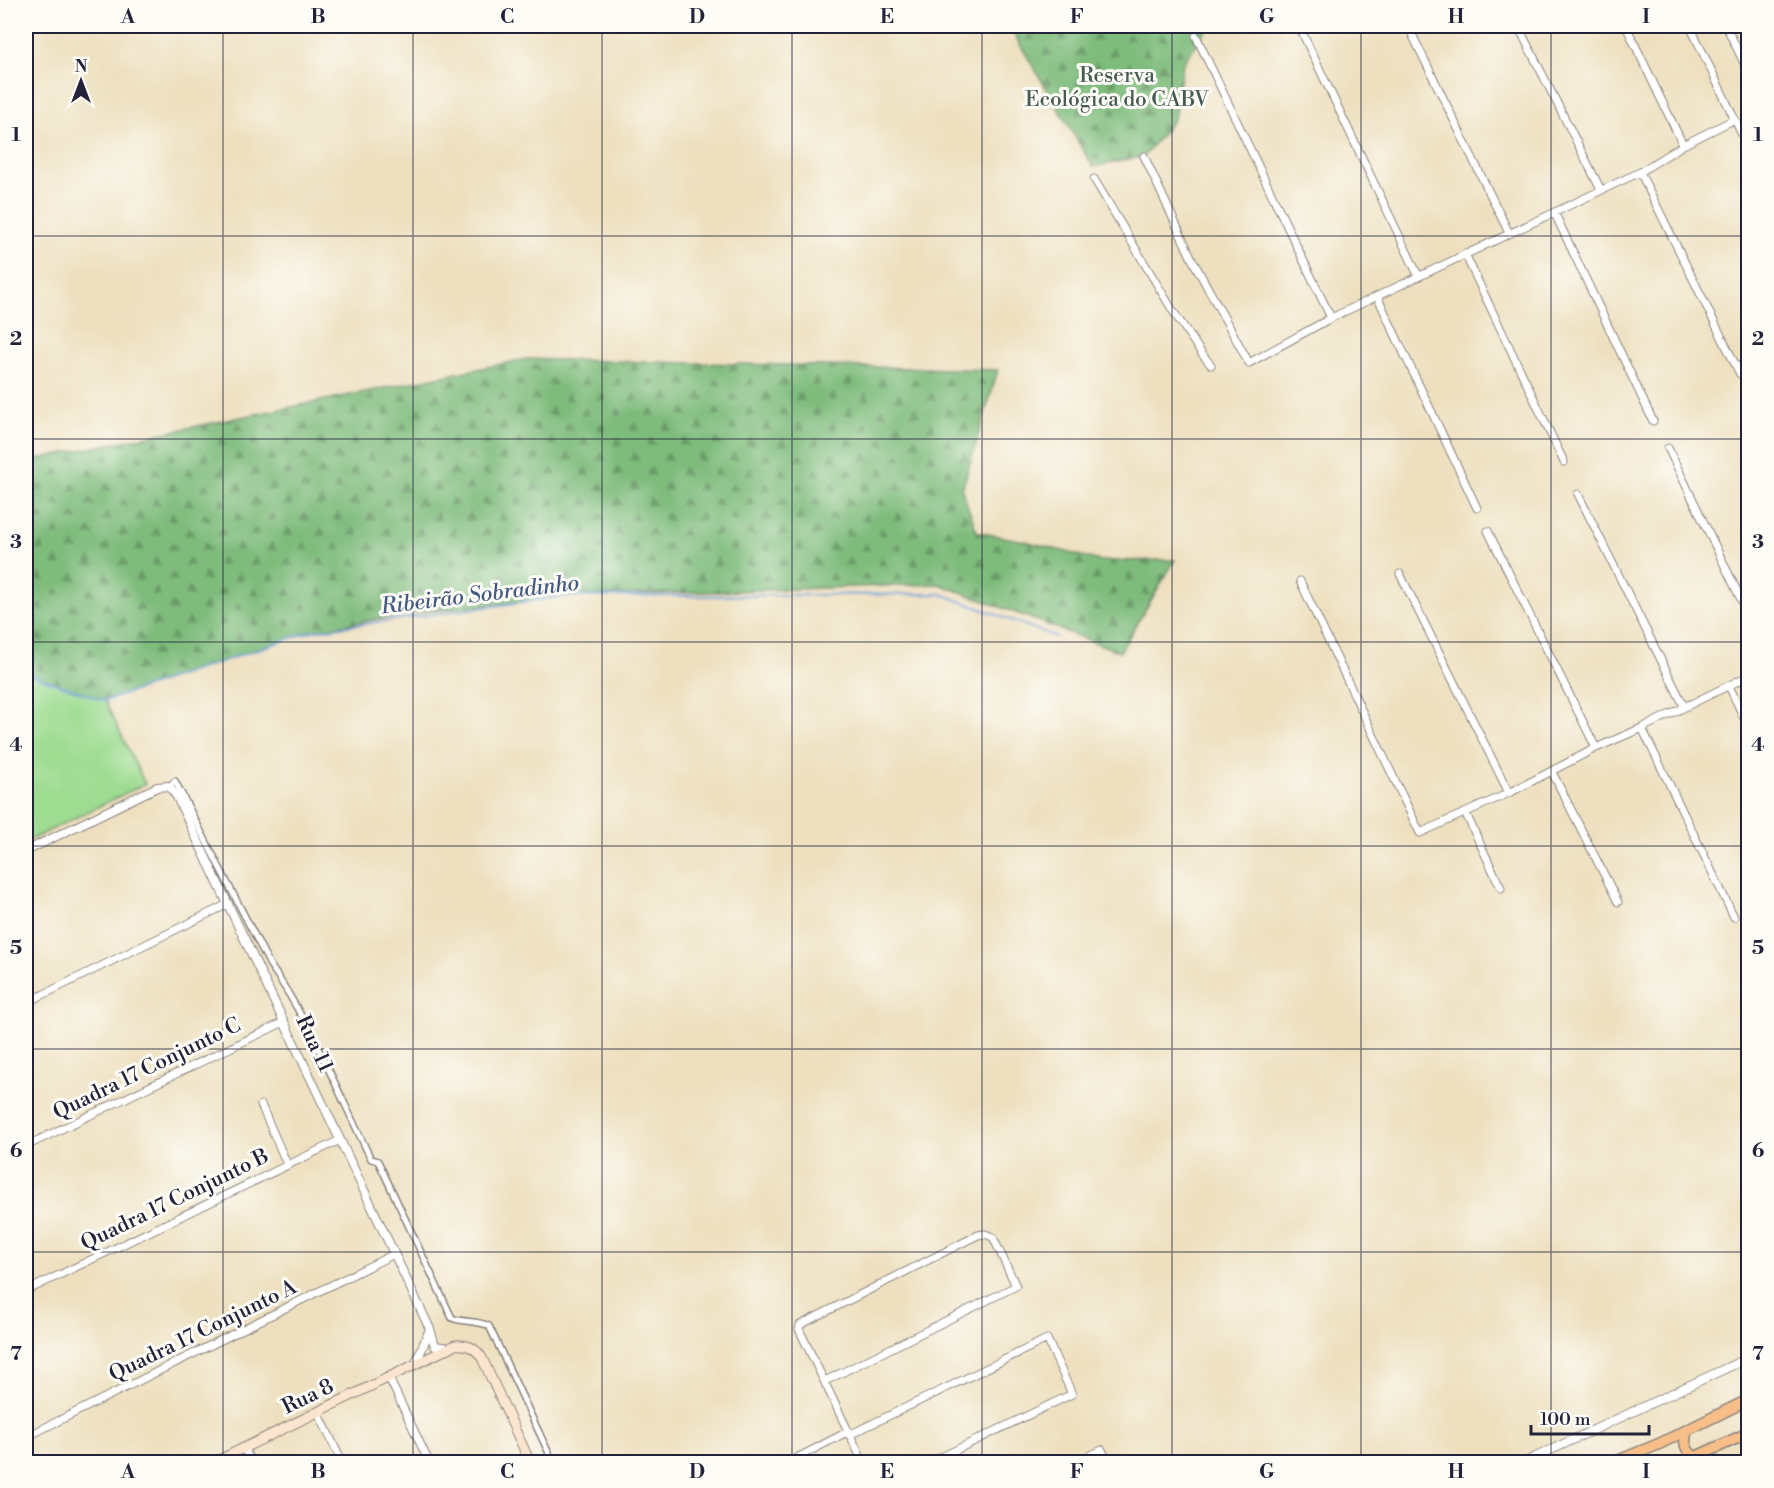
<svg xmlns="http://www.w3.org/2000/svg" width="1774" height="1488" viewBox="0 0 1774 1488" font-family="'Libre Bodoni',serif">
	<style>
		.forest { fill: url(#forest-firs); stroke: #506f5b; stroke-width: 1.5 }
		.green { fill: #9edc91; stroke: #607f66; stroke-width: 1.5 }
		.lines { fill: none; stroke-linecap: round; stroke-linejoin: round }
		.stream { stroke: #6c9dd6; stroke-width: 2 }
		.pedestrian-casing { stroke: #88817d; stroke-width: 8 }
		.minor-casing { stroke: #88817d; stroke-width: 9 }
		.tertiary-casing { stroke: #88817d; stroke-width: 10 }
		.secondary-casing { stroke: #88817d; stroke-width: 11 }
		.trunk-casing { stroke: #88817d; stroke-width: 13 }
		.pedestrian { stroke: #fff; stroke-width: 5 }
		.minor { stroke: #fff; stroke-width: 7 }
		.tertiary { stroke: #fff; stroke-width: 8 }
		.secondary { stroke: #fce5cf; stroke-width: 9 }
		.trunk { stroke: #f7be88; stroke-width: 10 }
		.grid { fill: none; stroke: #22223b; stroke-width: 1.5; stroke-opacity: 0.55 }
		.labels { text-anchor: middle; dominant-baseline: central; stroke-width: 6; stroke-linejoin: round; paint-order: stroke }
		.park-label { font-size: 21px; fill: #475a55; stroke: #fdfcf7 }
		.street-label { font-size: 21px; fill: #22223b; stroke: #fdfcf7 }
		.water-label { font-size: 22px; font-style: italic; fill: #435981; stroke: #fdfcf7 }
		.neatline { fill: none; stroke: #22223b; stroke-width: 2 }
		.grid-label { font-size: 20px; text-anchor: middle; font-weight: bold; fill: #22223b }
	</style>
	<defs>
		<pattern id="forest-firs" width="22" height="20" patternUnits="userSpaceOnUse" patternTransform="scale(1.5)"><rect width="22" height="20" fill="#7ebc7b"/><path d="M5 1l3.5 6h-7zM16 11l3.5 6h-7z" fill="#679866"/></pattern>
	</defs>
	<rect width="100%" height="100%" fill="#fdfcf7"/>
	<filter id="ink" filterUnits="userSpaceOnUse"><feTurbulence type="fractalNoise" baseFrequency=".0167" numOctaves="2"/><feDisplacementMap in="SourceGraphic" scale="12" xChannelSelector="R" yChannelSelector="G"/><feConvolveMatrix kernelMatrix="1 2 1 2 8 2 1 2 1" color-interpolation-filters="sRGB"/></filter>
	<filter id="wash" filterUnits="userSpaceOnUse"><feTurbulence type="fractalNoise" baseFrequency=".008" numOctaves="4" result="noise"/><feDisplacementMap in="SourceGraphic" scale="24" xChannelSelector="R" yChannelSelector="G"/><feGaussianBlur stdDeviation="1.35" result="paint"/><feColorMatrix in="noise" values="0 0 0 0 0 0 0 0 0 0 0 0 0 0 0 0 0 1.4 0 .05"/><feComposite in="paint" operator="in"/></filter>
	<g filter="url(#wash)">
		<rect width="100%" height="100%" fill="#eee0bf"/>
		<path class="forest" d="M1009 26H1209L1183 63 1174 119 1144 156 1093 167Z
			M526 359 998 370 962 490 977 532 1025 541 1100 561 1175 560 1120 652 939 584 560 597 404 614 312 631 105 701 26 673V461Z"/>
		<path class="green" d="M26 673 105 701 145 784 26 842Z"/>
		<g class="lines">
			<path class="stream" d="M26 673 105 701 312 631 560 597 941 594 1056 637"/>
		</g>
	</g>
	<g filter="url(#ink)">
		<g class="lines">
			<g class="pedestrian-casing">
				<path id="pedestrian" d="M169 786 175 781 270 965C310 1022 340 1096 371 1159L378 1161 452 1318C464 1323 477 1320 489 1326L553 1462"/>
			</g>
			<g class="minor-casing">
				<path id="minor" d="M1299 26 1418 275
					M1408 26 1509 233
					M1518 26 1601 190
					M1626 26 1683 145
					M1690 26 1748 147
					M1726 26 1748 71
					M1196 36 1331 318
					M1144 156 1193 261 1249 363 1331 318 1640 172 1683 145 1735 119
					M1640 172 1740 374
					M1094 179 1173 311 1202 354 1211 365
					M1554 212 1653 421
					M1465 254 1564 462
					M1377 296 1477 508
					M1668 448 1748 614
					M1578 494 1684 706
					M1488 531 1596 748
					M1400 574 1509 793
					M1300 581 1420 833 1509 793 1596 748 1642 728 1748 676
					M1729 686 1748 726
					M1642 728 1734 917
					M1552 772 1618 902
					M1466 814 1501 888
					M26 1003 228 904
					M261 1105 287 1164
					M26 1146 284 1022
					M26 1291 340 1140
					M389 1378 429 1462
					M825 1381 1016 1286 993 1237 985 1234 978 1235 800 1325 799 1329 863 1462
					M318 1412 342 1462
					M849 1435 1047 1339 1072 1394 931 1462
					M26 1437 394 1254
					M244 1448 251 1462
					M792 1462 791 1461 847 1432
					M1075 1462 1102 1450 1108 1462"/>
			</g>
			<g class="tertiary-casing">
				<path id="tertiary" d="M26 851 157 787 169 786 177 797 430 1329 435 1346 448 1348
					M416 1363 430 1329
					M1525 1462 1748 1358"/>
			</g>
			<g class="secondary-casing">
				<path id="secondary" d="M215 1462 455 1345C467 1344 475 1347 482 1358L530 1462"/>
			</g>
			<g class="trunk-casing">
				<path id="trunk" d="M1687 1430C1683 1443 1685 1450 1696 1458
					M1615 1462 1659 1444 1748 1400
					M1685 1462 1748 1433"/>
			</g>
			<use href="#pedestrian" class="pedestrian"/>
			<use href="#minor" class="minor"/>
			<use href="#tertiary" class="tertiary"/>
			<use href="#secondary" class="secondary"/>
			<use href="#trunk" class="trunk"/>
		</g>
	</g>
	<path class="grid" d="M223 26V1462M413 26V1462M602 26V1462M792 26V1462M982 26V1462M1172 26V1462M1361 26V1462M1551 26V1462M26 236H1748M26 439H1748M26 642H1748M26 846H1748M26 1049H1748M26 1252H1748"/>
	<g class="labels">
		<g class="park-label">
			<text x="1117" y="76">Reserva<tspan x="1117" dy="24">Ecológica do CABV</tspan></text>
		</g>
		<g class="street-label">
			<text transform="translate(314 1044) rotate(65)">Rua 11</text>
			<text transform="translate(147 1069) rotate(-26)">Quadra 17 Conjunto C</text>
			<text transform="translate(175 1200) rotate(-26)">Quadra 17 Conjunto B</text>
			<text transform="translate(203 1331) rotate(-26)">Quadra 17 Conjunto A</text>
			<text transform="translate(308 1397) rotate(-26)">Rua 8</text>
		</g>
		<g class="water-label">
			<text transform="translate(480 595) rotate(-7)">Ribeirão Sobradinho</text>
		</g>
	</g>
	<rect width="1774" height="1488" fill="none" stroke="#fdfcf7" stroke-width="66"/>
	<g transform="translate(81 81)" stroke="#fdfcf7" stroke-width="4.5" paint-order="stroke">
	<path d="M0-4.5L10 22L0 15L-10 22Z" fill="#22223b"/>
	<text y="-9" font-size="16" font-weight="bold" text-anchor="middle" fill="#22223b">N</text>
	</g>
	<path d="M1531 1425v9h118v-9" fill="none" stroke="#22223b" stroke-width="3"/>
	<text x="1540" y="1425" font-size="18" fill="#22223b" stroke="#fdfcf7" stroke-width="4.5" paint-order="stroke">100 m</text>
	<rect x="33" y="33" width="1708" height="1422" class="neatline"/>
	<g class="grid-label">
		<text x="128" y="23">A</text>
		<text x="318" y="23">B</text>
		<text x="507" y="23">C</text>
		<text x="697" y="23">D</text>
		<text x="887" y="23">E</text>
		<text x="1077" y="23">F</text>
		<text x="1267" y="23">G</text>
		<text x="1456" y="23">H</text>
		<text x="1646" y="23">I</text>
		<text x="16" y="141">1</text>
		<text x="1758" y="141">1</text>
		<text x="16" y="345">2</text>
		<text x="1758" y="345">2</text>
		<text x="16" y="548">3</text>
		<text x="1758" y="548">3</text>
		<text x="16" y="751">4</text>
		<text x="1758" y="751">4</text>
		<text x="16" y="954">5</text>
		<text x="1758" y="954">5</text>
		<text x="16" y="1157">6</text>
		<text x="1758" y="1157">6</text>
		<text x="16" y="1360">7</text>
		<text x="1758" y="1360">7</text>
		<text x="128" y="1478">A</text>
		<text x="318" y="1478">B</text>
		<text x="507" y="1478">C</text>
		<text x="697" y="1478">D</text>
		<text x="887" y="1478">E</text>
		<text x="1077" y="1478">F</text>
		<text x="1267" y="1478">G</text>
		<text x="1456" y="1478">H</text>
		<text x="1646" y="1478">I</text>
	</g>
</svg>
